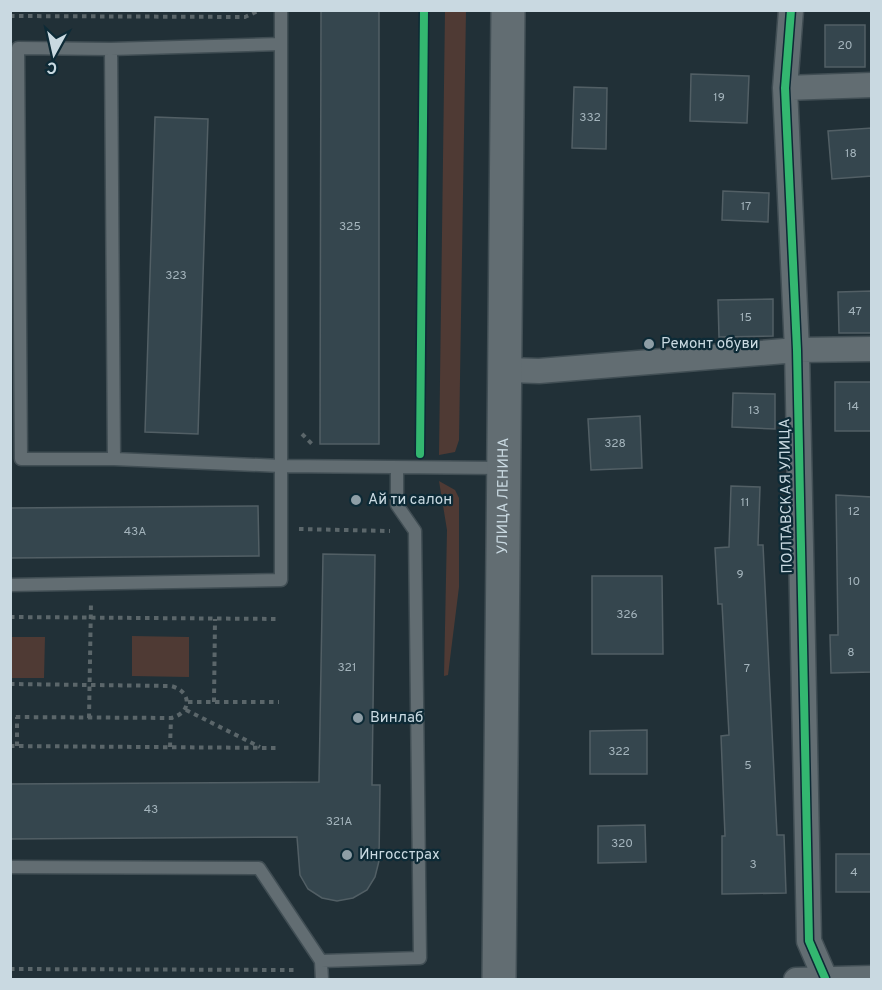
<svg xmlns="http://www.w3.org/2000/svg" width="882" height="990" viewBox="0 0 882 990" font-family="Overpass,sans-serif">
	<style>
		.green { fill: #4f3a34 }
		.building { fill: #35464e; stroke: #525f65; stroke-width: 1.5 }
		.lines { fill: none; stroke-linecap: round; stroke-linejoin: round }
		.service-casing { stroke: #414e54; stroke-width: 15 }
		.minor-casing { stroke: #414e54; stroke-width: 27 }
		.secondary-casing { stroke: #414e54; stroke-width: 36 }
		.path { stroke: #5b666a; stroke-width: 4; stroke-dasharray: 4.5 4.5; stroke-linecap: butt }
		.service { stroke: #626d72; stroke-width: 12 }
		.minor { stroke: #626d72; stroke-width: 24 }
		.secondary { stroke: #626d72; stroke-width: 33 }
		.cycleway-casing { stroke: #0d2a36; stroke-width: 11 }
		.cycleway { stroke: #33b770; stroke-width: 8 }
		.poi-dot { fill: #8e9ea6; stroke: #0d2a36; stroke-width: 2 }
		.labels { text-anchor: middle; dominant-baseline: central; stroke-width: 4.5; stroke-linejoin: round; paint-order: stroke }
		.number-label { font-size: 12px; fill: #a4b4bc }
		.poi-label { font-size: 15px; fill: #c9d9e1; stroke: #0d2a36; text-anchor: start }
		.street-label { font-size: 15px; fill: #c9d9e1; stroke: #0d2a36 }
	</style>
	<rect width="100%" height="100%" fill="#213037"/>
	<path class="green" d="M445 11H466L459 440 455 452 439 455Z
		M439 481 455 490 459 498V587L448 675 444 676 447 530Z
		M132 636 189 637V677L132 676Z
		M11 637H45L44 678H11Z"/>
	<path class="building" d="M321 10H379V444H320Z
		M825 25H865V67H825Z
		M691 74 749 76 747 123 690 121Z
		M574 87 607 88 606 149 572 148Z
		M155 117 208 119 198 434 145 432Z
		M872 128V176L832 179 828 131Z
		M723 191 769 193 768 222 722 220Z
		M872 291V333H839L838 292Z
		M773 299V336L719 337 718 300Z
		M835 382H872V431H835Z
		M733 393 775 394V429L732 427Z
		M640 416 642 468 591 470 588 419Z
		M731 486 760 487 758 545H763L777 835H784L786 893 722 894V836H725L721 736 729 735 722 604H718L715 548 729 547Z
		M836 495 872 497V672L831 673 830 635H838Z
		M258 506 259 556 10 558V508Z
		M323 554 375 555 372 785H380L379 861 375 877 367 890 353 898 337 901 322 898 308 889 300 875 297 837 10 839V784L319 782Z
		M592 576H662L663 654H592Z
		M647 730V774H590V731Z
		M645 825 646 862 598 863V826Z
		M836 854H872V892H836Z"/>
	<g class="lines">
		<g class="service-casing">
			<path id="service" d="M281 10V466L502 468
				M111 49 281 44
				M10 585 281 580V466L114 459H21L18 48 111 49 114 459
				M10 867 259 868 321 961 420 958 415 531 397 505V469
				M321 961 322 980"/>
		</g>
		<g class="minor-casing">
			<path id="minor" d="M791 10 785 88 797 350 809 941 825 978
				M785 88 872 85
				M505 370 539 371 797 350 872 349
				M796 980 872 978"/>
		</g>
		<g class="secondary-casing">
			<g id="secondary">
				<path id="s1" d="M499 980 508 10"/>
			</g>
		</g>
		<path class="path" d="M10 16 245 17 260 10
			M302 434 314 446
			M299 529 390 531
			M10 617 280 619
			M10 684 171 686C192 691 192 713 171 718L10 717
			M188 702H279
			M214 702 215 619
			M186 710 260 747
			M89 718 91 602
			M10 746 278 748
			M17 746V717
			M170 747 171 718
			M10 969 294 970"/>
		<use href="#service" class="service"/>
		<use href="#minor" class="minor"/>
		<use href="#secondary" class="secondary"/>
		<g class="cycleway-casing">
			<path id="cycleway" d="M791 10 785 88 797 350 809 941 825 978
				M420 454 424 10"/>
		</g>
		<use href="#cycleway" class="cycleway"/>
	</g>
	<g class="poi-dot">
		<circle cx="649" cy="344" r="6"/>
		<circle cx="356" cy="500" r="6"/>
		<circle cx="358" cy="718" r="6"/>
		<circle cx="347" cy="855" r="6"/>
	</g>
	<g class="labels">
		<g class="number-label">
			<text x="845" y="46">20</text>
			<text x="719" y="98">19</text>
			<text x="590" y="118">332</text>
			<text x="851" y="154">18</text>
			<text x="746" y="207">17</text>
			<text x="350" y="227">325</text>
			<text x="176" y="276">323</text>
			<text x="855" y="312">47</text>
			<text x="746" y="318">15</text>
			<text x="853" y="407">14</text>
			<text x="754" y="411">13</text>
			<text x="615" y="444">328</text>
			<text x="745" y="503">11</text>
			<text x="854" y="512">12</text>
			<text x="135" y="532">43А</text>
			<text x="740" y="575">9</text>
			<text x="854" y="582">10</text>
			<text x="627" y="615">326</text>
			<text x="851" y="653">8</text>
			<text x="347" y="668">321</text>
			<text x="747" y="669">7</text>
			<text x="619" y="752">322</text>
			<text x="748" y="766">5</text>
			<text x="151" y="810">43</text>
			<text x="339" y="822">321А</text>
			<text x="622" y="844">320</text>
			<text x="753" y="865">3</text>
			<text x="854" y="873">4</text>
		</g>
		<g class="poi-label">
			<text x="661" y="344">Ремонт обуви</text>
			<text x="368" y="500">Ай ти салон</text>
			<text x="370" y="718">Винлаб</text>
			<text x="359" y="855">Ингосстрах</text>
		</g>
		<g class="street-label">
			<text stroke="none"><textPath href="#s1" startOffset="484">УЛИЦА ЛЕНИНА</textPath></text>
			<text transform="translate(787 496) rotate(-91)">ПОЛТАВСКАЯ УЛИЦА</text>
		</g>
	</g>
	<rect width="882" height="990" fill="none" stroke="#c9d9e1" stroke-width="24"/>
	<g transform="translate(54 54) rotate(188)" stroke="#0d2a36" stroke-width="4.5" paint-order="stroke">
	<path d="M0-4.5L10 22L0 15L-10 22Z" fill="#c9d9e1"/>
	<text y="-9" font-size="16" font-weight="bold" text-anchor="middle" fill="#c9d9e1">С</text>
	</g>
</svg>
